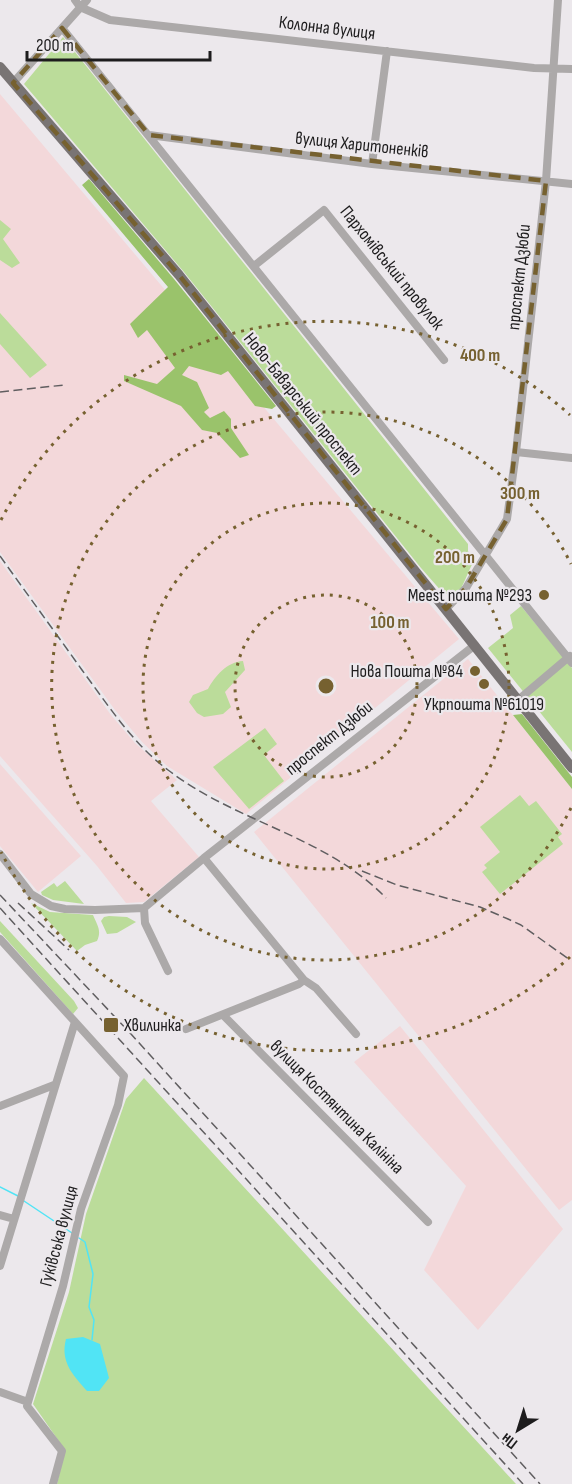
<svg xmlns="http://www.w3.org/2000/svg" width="572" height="1484" viewBox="0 0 572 1484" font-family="'Sofia Sans Condensed',sans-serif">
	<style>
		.industrial { fill: #f3d8da }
		.green { fill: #bbdc9a }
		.forest { fill: #9ac36b }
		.water { fill: #51e4f5 }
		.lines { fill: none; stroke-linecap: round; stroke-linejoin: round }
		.stream { stroke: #51e4f5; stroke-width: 1.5 }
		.minor { stroke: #aca9a9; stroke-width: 8 }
		.major { stroke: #797474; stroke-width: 10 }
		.rail { stroke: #605e60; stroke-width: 1.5; stroke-dasharray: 9 4.5; stroke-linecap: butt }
		.marked { fill: none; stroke: #766130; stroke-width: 4.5; stroke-dasharray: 12 8; stroke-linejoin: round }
		.ring { fill: none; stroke: #766130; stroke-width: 3; stroke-dasharray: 3 6 }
		.poi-dot { fill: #766130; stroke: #ece8ec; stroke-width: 2 }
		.labels { text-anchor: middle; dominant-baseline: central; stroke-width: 4.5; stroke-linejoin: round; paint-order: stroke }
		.street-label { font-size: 18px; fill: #1d1c1d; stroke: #ece8ec }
		.poi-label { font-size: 18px; fill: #1d1c1d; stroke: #ece8ec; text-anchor: end }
		.centre { fill: #766130; stroke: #ece8ec; stroke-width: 3 }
		.ring-label { font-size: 18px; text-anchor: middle; font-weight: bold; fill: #766130; stroke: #ece8ec; stroke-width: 4.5; stroke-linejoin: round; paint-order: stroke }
	</style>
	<rect width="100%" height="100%" fill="#ece8ec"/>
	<path class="industrial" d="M0 94 459 639 246 814 167 766 142 742 115 710 0 552Z
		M0 561 111 715 135 743 177 780 151 801 199 857 144 902 126 903 97 866 0 756Z
		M468 659 572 789V1200L559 1210 254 832Z
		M0 764 81 856 38 892 0 846Z
		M400 1026 563 1229 478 1330 424 1270 466 1186 354 1062Z"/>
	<path class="green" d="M63 37 468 544V551L474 561C468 571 463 588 456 596L443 593 421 568 184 272 24 84Z
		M0 220 11 229 3 239 20 263 12 268 0 260Z
		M0 313 47 365 30 378 0 344Z
		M521 606 572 668V752L488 648 513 628 510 615Z
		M243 661 245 670 225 692 231 707 223 714 204 717 197 713 189 702 193 695 208 689C215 676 227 662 243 661Z
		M265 728 277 744 264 755 284 781 249 809 213 767Z
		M520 795 529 806 536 801 562 834 558 837 563 844 500 894 482 872 487 868 484 865 500 852 480 827Z
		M65 881 84 904 53 900 42 895 41 892 54 883 57 887Z
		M31 903 50 912 93 915C97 925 102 930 97 941L85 945 77 951Z
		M109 916 127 917 136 922 117 933 107 934 101 921 104 917Z
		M0 921 74 1001 78 1008 73 1014 0 932Z
		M144 1078 516 1484H57L65 1450 33 1404 69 1292 86 1214 126 1099Z"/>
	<path class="forest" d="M89 179 174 279 276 406 272 409 255 406 228 371 221 375 189 366 182 375 197 382 209 408 204 412 210 418 224 411 231 419V428L249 455 240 458 217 433 202 430 181 406 124 381V375L157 384 175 368 147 330 138 338 130 324 168 287 82 185Z
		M522 714 572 777V789L513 715Z"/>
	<path class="water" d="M83 1337 100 1344 109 1378 99 1391H87C73 1375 60 1362 66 1339Z"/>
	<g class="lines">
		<path class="stream" d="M0 1187 18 1196
			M24 1201 72 1233
			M79 1238 85 1242 93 1274 89 1307 94 1320 92 1340"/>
		<path class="minor" d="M75 0 80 7 110 20 534 68 572 69
			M62 28 572 663
			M13 83 87 0
			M149 135 372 164 572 184
			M372 164 387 51
			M254 266 324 210 444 360
			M516 452 572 458
			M446 609 466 588 507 519 516 452 546 181 558 0
			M518 700 570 656
			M0 854 31 894 51 906 65 909 95 910 144 908 204 858 304 980 299 984 186 1029
			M204 858 475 645
			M144 908 145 923 168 971
			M0 939 124 1076 118 1105 81 1209 63 1286 28 1402 27 1406 62 1451 53 1484
			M304 980 316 988 356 1034
			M223 1015 428 1222
			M0 1106 54 1085
			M0 1215 14 1219
			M0 1266 75 1022
			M0 1392 28 1402"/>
		<path class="major" d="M0 67 179 275 572 768"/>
		<path class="rail" d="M0 392 64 385
			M0 556C27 594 55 632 82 670 108 705 133 744 168 770 235 822 326 836 386 898
			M362 871 397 885 480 907 508 919 521 925 570 960
			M0 895 131 1034 540 1484
			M18 903 69 950
			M0 908 523 1484"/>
	</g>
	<path class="marked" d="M62 28 149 135 546 181 507 519 466 588 446 609 179 275 13 83Z"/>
	<g class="ring">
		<circle cx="326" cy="686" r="91"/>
		<circle cx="326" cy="686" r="183"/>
		<path d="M571 808A274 274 0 1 1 571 564"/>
		<path d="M570 957A365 365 0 0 1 1 852M1 520A365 365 0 0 1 570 415"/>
	</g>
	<g class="poi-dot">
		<circle cx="544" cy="595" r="6"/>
		<circle cx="475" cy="671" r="6"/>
		<circle cx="484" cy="684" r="6"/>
		<rect x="103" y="1017" width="16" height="16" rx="3"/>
	</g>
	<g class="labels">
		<g class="street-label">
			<text transform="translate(327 28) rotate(7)">Колонна вулиця</text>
			<text transform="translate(362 145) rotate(6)">вулиця Харитоненків</text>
			<text transform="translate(392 268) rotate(51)">Пархомівський провулок</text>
			<text transform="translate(519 277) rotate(-84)">проспект Дзюби</text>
			<text transform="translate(303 404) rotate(51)">Ново-Баварський проспект</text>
			<text transform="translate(329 738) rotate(-39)">проспект Дзюби</text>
			<text transform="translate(337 1107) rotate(45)">вулиця Костянтина Калініна</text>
			<text transform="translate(59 1236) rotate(-75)">Гуківська вулиця</text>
		</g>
		<g class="poi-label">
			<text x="532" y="595">Meest пошта №293</text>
			<text x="463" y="671">Нова Пошта №84</text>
			<text x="484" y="704" text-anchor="middle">Укрпошта №61019</text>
			<text x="124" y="1025" text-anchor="start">Хвилинка</text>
		</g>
	</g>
	<circle cx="326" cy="686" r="9" class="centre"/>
	<g class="ring-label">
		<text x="480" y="361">400 m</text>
		<text x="520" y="499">300 m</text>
		<text x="455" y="563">200 m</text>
		<text x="390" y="628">100 m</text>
	</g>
	<g transform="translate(518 1430) rotate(218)" stroke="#ece8ec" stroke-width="4.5" paint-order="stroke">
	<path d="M0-4.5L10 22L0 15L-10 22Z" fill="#1d1c1d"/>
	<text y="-9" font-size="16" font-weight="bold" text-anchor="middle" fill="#1d1c1d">Пн</text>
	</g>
	<path d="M27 51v9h183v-9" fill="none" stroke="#1d1c1d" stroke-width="3"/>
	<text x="36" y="51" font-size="18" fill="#1d1c1d" stroke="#ece8ec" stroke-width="4.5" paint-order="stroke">200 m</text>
</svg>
